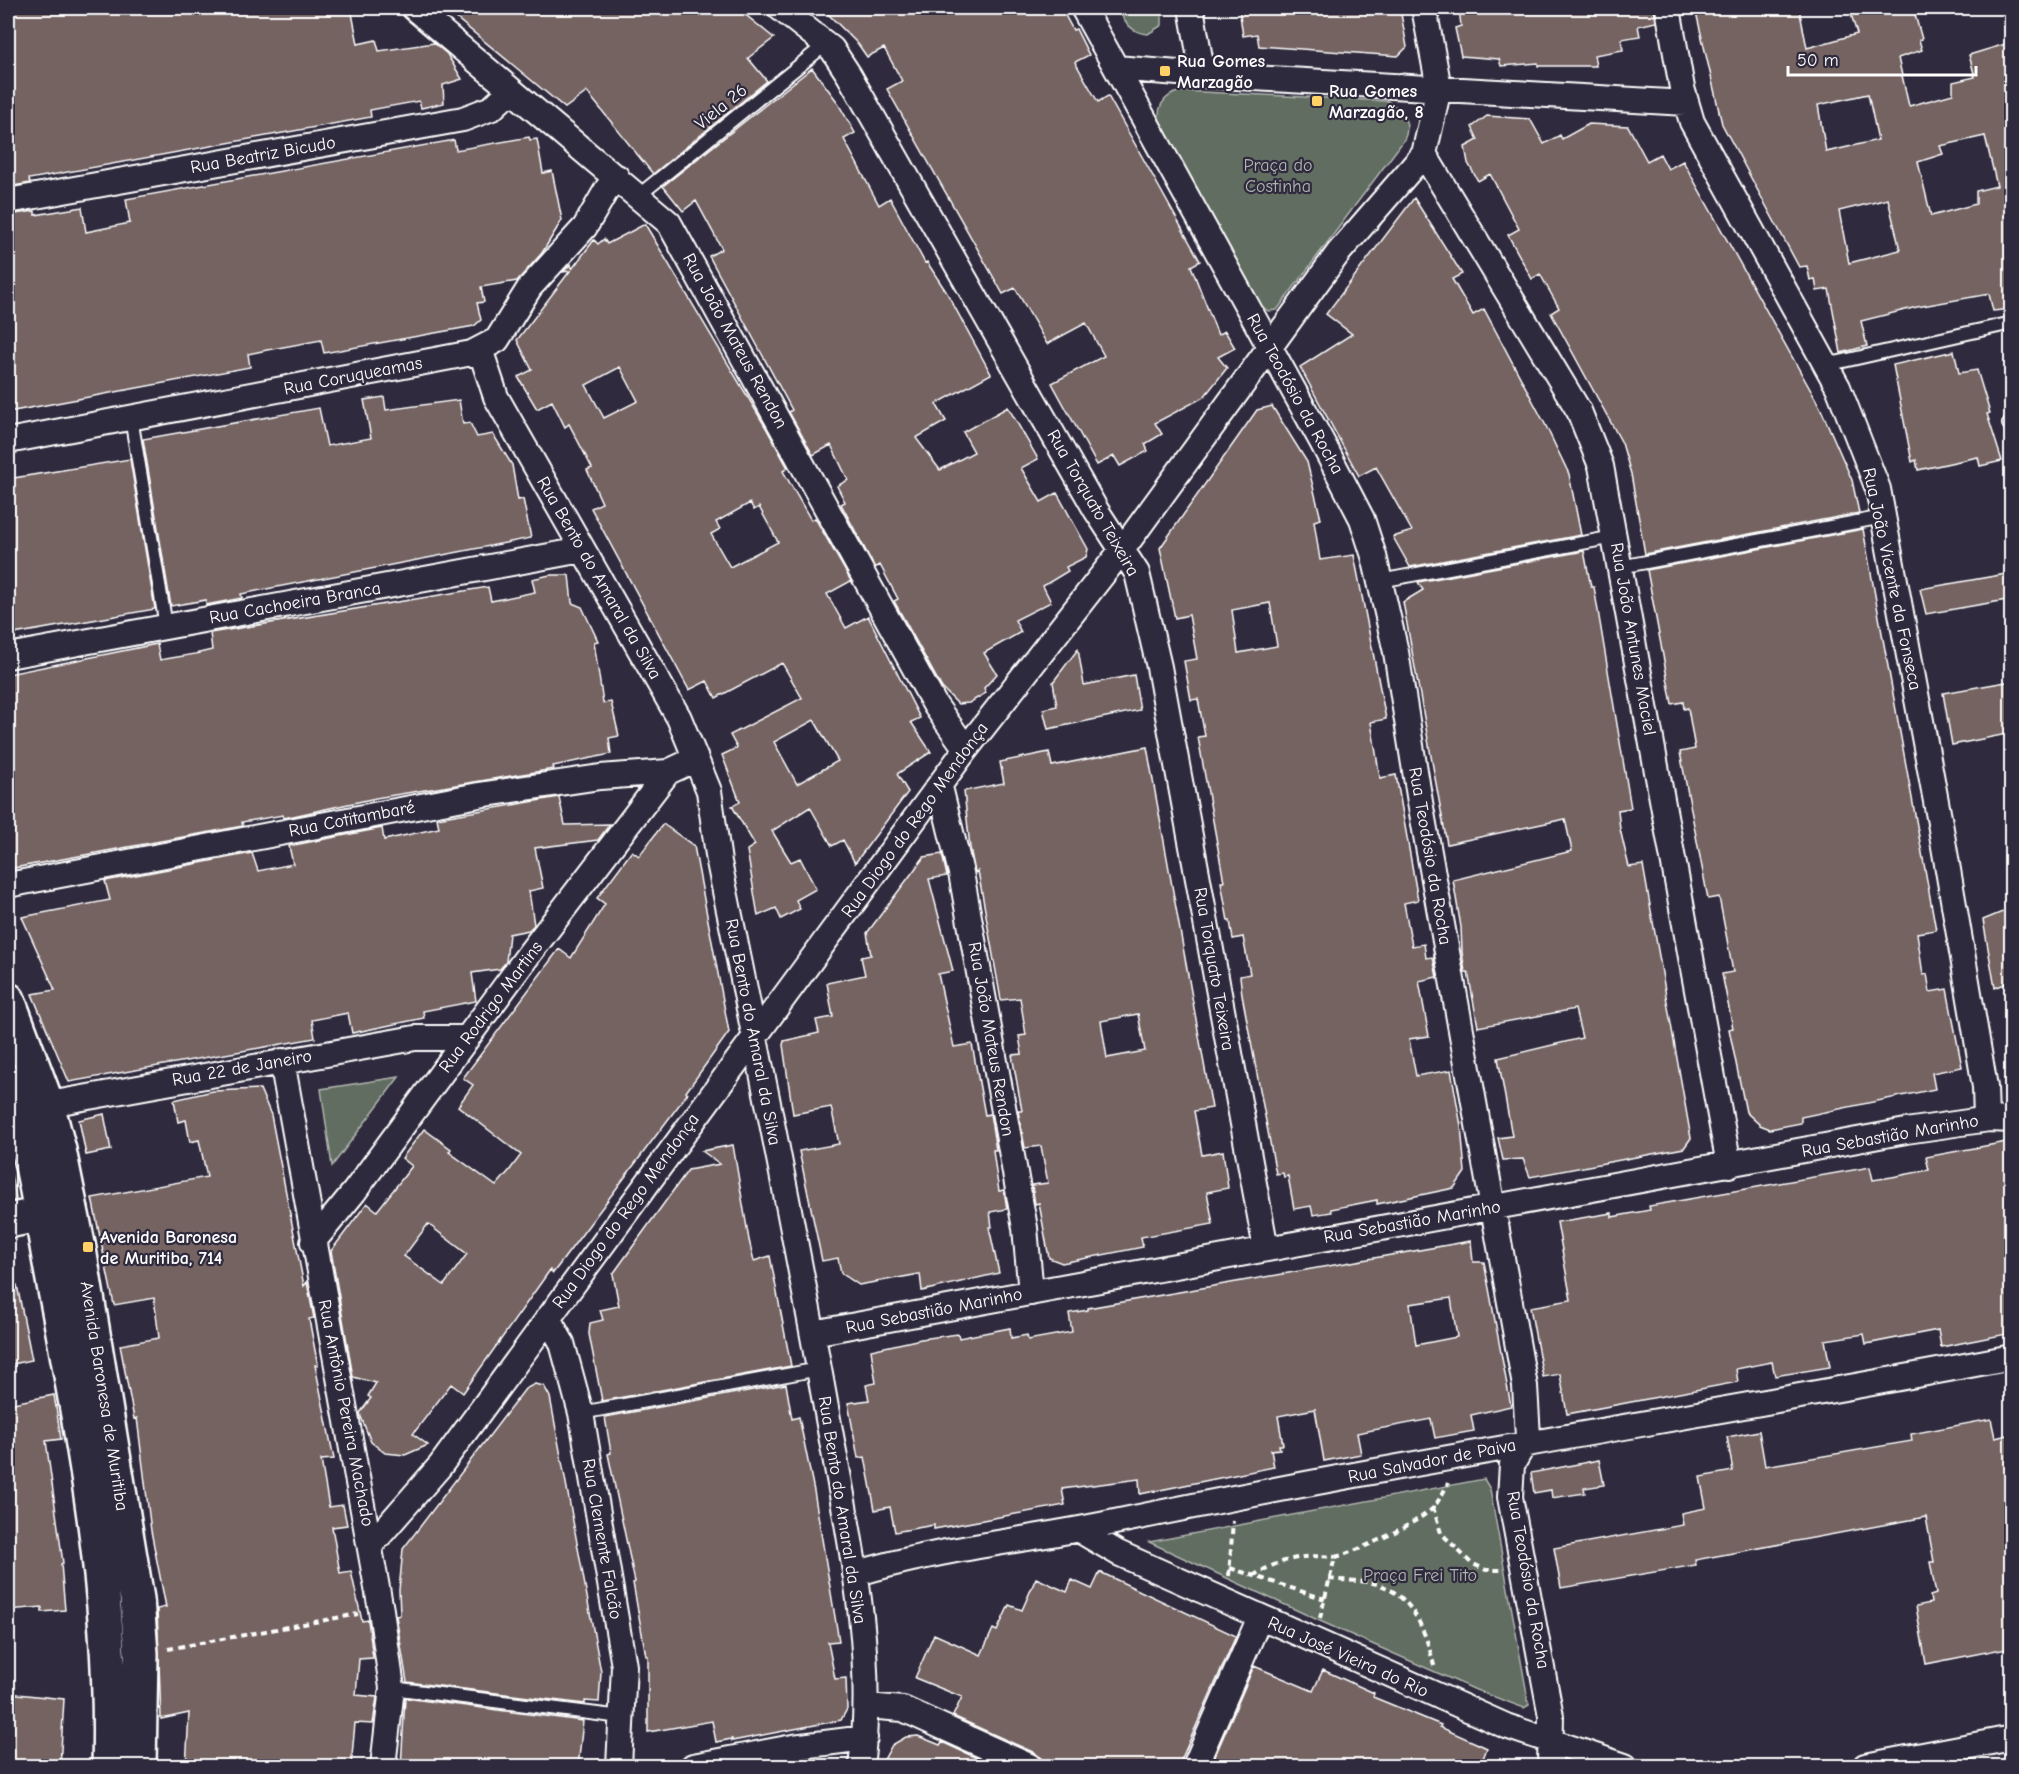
<svg xmlns="http://www.w3.org/2000/svg" width="2019" height="1774" viewBox="0 0 2019 1774" font-family="'Comic Neue',sans-serif">
	<style>
		.green { fill: #616d61; stroke: #b0b6b0; stroke-width: 1.5 }
		.building { fill: #756462; stroke: #fff; stroke-width: 1.5; fill-rule: evenodd }
		.lines { fill: none; stroke-linecap: round; stroke-linejoin: round }
		.lane-casing { stroke: #fff; stroke-width: 16 }
		.street-casing { stroke: #fff; stroke-width: 28 }
		.secondary-casing { stroke: #fff; stroke-width: 38 }
		.path { stroke: #fff; stroke-width: 4; stroke-dasharray: 6 4.5; stroke-linecap: butt }
		.lane { stroke: #2f2a3d; stroke-width: 12 }
		.street { stroke: #2f2a3d; stroke-width: 24 }
		.secondary { stroke: #2f2a3d; stroke-width: 33 }
		.poi-dot { fill: #ffd166; stroke: #2f2a3d; stroke-width: 2 }
		.labels { text-anchor: middle; dominant-baseline: central; stroke-width: 4.5; stroke-linejoin: round; paint-order: stroke }
		.poi-label { font-size: 18px; font-weight: bold; fill: #fff; stroke: #2f2a3d; text-anchor: start }
		.street-label { font-size: 18px; fill: #fff; stroke: #2f2a3d }
		.park-label { font-size: 18px; fill: #b0b6b0; stroke: #2f2a3d }
	</style>
	<rect width="100%" height="100%" fill="#2f2a3d"/>
	<filter id="ink" filterUnits="userSpaceOnUse"><feTurbulence type="fractalNoise" baseFrequency=".0167" numOctaves="2"/><feDisplacementMap in="SourceGraphic" scale="12" xChannelSelector="R" yChannelSelector="G"/><feConvolveMatrix kernelMatrix="1 2 1 2 8 2 1 2 1" color-interpolation-filters="sRGB"/></filter>
	<g filter="url(#ink)">
		<path class="green" d="M1117 8H1162V25L1148 34C1131 33 1125 22 1117 8Z
			M1181 91 1387 101C1403 109 1412 124 1404 140L1277 310 1268 311 1257 302 1161 127C1155 109 1162 96 1181 91Z
			M399 1077 332 1166 321 1089Z
			M8 1162 17 1201H8Z
			M1484 1479 1490 1489 1529 1705 1524 1708 1476 1690 1320 1621 1149 1542Z"/>
		<path class="building" d="M8 8H351L358 44 376 40 379 51 434 43 447 54 462 79 443 85 444 103 421 108 419 101 370 110 371 117 29 179 30 183 8 187Z
			M444 8H737L774 38 748 58 767 81 653 174 587 92 565 108Z
			M822 8H1061L1073 30 1076 29 1089 55 1075 62 1098 102 1108 96 1149 169 1200 261 1191 266 1218 335 1225 331 1235 348 1218 357 1227 368 1204 397 1155 423 1162 434 1145 444 1148 451 1120 466 1114 456 1097 465 1052 383 1104 356 1086 323 1047 344 1015 288 1003 294 887 89 902 81 884 48 867 57 858 44Z
			M1239 8H1400L1407 47 1398 56 1259 46 1257 34 1243 36Z
			M1459 8H1654L1656 22 1638 26 1640 36 1621 39 1623 50 1594 55 1596 66H1538V63L1501 66 1499 59 1461 56 1455 28 1461 26Z
			M1715 8H1799L1807 48 1857 34 1851 14 1873 8H1913L1922 39 1919 40 1922 50 1898 58 1909 106 1953 94V82L1975 77 1969 55 2012 42V309L1993 311 1989 294 1917 307 1861 321 1867 346 1841 353 1829 289 1817 291 1815 279 1810 280 1807 266 1799 267 1722 124 1696 12ZM1868 94 1878 140 1826 152 1818 105ZM1985 136 1997 186 1976 191V204L1931 216 1918 162 1943 154 1940 146ZM1888 199 1900 250 1849 263 1839 211Z
			M812 68 836 100 855 133 844 139 879 205 890 198 925 263 927 262 947 293 991 374 936 404 946 421 916 438 940 470 974 452 963 432 1008 407 1038 459 1021 468 1041 502 1057 493 1088 549 1086 557 1066 567 1068 571 1043 586 1051 602 1015 620 1021 632 984 653 997 674 984 688 986 693 969 703 958 704 942 688 894 601 898 599 880 565 875 568 841 504 845 502 837 486 848 480 831 445 813 455 789 412 792 410 709 256 722 249 696 201 683 211 663 186Z
			M1487 116 1530 119 1544 144 1560 135 1562 139 1589 124 1628 126 1647 161 1660 154 1668 169 1683 161 1820 407 1852 480 1859 513 1645 554 1631 474 1622 443 1551 313 1559 308 1540 274 1532 279 1508 235 1519 229 1490 174 1478 181 1468 163 1465 147 1478 140 1472 127Z
			M529 137 530 140 537 139 543 173 552 171 562 220 542 253 517 281 481 287 484 302 477 303 481 320 474 326 324 353 321 340 267 350 248 354 250 367 8 412V298H13L8 270V215L35 211V215L82 207 86 232 130 223 126 199 454 140 456 150Z
			M1414 198 1462 274 1452 279 1473 315 1484 309 1545 424 1569 474 1581 535 1410 567 1393 537 1412 531 1376 467 1359 476 1300 367 1352 334 1326 314Z
			M645 224 765 426 788 468 783 471 811 520 815 518 851 581 827 594 846 628 868 616 920 718 911 722 931 752 897 774 908 792 855 863 843 840 832 846 810 807 772 831 791 862 800 858 816 889 796 900 800 909 781 919 776 908 758 916 747 850 755 845 732 806 740 802 722 755 737 748 730 735 802 698 782 663 716 698 707 681 689 690 591 508 602 503 587 470 592 468 569 424 565 427 552 401 537 409 518 377 532 370 517 340 570 271 563 272 571 264 572 269 594 240 598 244 604 239 607 244ZM620 367 638 401 604 418 586 385ZM750 503 754 510 759 507 778 542 730 567 711 534 720 529 716 522ZM814 720 838 761 797 784 774 742Z
			M1954 351 1959 373 1977 370 1990 413 1987 414 2002 461 1980 466 1978 457 1918 470 1916 460 1912 462 1893 365Z
			M384 397 386 410 459 400 463 424 470 423 477 437 493 434 512 465 518 500 523 499 531 538 241 594 242 598 206 605V600L171 606 143 439 319 408 327 446 371 438 364 400Z
			M1272 406 1307 462 1321 519 1314 521 1320 560 1354 555 1386 719 1371 722 1380 778 1396 775 1418 900 1404 903 1412 946 1424 944 1426 958 1433 957 1437 977 1419 981 1429 1036 1409 1039 1416 1076 1451 1070 1461 1126 1465 1172 1454 1188 1377 1204V1200L1331 1209 1332 1212 1313 1215 1311 1206 1294 1209 1288 1176 1284 1177 1283 1173 1276 1174 1242 995 1240 976 1250 974 1243 937 1233 939 1230 921H1228L1221 882H1224L1198 737 1205 736 1198 699 1191 700 1184 661 1197 659 1189 615 1175 618 1160 548 1257 410ZM1270 603 1277 646 1238 653 1232 610Z
			M130 459 155 609 8 635V479Z
			M1863 529 1936 930 1917 933 1923 975 1927 974 1930 992 1947 989 1962 1067 1932 1073 1935 1089 1801 1117V1123L1770 1129 1760 1125 1746 1112 1729 1029 1733 1028 1722 974 1733 972 1726 934 1719 897 1708 899 1680 752 1695 749 1688 708 1684 709 1683 702 1672 704 1647 570Z
			M1584 551 1591 587H1594L1631 808 1618 810 1620 829 1629 867 1643 865 1691 1138 1684 1148 1530 1177 1523 1159 1503 1160 1498 1138 1512 1136 1498 1058 1582 1038 1575 1009 1478 1027 1468 972H1465L1462 952 1461 927 1453 880 1572 851 1565 819 1447 844 1403 602 1423 590 1418 582Z
			M2012 573V599L1926 614 1920 589Z
			M550 575H569L572 603 582 607 598 641 594 642 603 703 611 702 619 736 609 738 611 754 553 766 554 769 376 798 284 818 283 815 242 822 243 826 8 869V674L157 644 160 660 195 654 212 650 210 633 488 587 491 601 535 592 532 579Z
			M1078 649 1084 685 1134 675 1140 710 1048 729 1043 709 1057 706 1053 682Z
			M2012 681V733L1952 745 1943 693Z
			M1147 747 1212 1108 1194 1111 1202 1155 1223 1151 1228 1188 1207 1192 1213 1224 1141 1237 1143 1247 1062 1263 1049 1258 1039 1203 1035 1204 1032 1185 1048 1183 1041 1146 1025 1148 1018 1111H1022L1012 1055 1022 1054 1019 1036 1026 1035 1020 998 1001 1000 978 871 975 872 970 848 964 791 1004 783 1000 762 1049 752 1052 766ZM1138 1014 1145 1051 1107 1058 1101 1021Z
			M559 797 565 825 610 824 598 840 535 848 543 888 529 891 534 925 529 930 509 934 506 962 500 969 472 973 476 1001 423 1011 424 1018 352 1033 348 1013 312 1020 315 1038 69 1082 32 994 55 990 22 917 110 900 105 881 252 853 258 871 293 864 289 846 382 828 384 840 439 828 437 818Z
			M663 824 694 846 729 1032 686 1092 688 1093 553 1273 550 1270 463 1393 451 1384 413 1434 428 1445 405 1455 385 1453 371 1442 361 1417 360 1413 371 1398 368 1396 376 1383 353 1377 331 1251 367 1203 377 1211 412 1166 402 1158 424 1129 451 1149 449 1152 496 1186 509 1171 521 1155 458 1106 473 1085 463 1078 559 949 571 958 605 904 597 898 632 851 639 856ZM428 1224 467 1254 444 1285 404 1256Z
			M942 854 947 876 929 879 953 971 938 974 954 1047 972 1044 985 1115 990 1114 996 1150H993L996 1172 999 1191 1004 1190 1007 1209 990 1212 992 1227H989L999 1273 922 1291 920 1274 859 1285 841 1273 838 1258 822 1261 799 1151 839 1144 831 1107 793 1114 783 1045 784 1041 819 1033 816 1020 833 1017 827 983 865 975 861 957 871 955 867 933 924 857Z
			M2012 908V981L1995 988 1983 920Z
			M260 1089 271 1115 304 1286 307 1282 314 1318 309 1319 318 1366 315 1365 334 1459 321 1460 329 1507 343 1505 347 1525 332 1527 340 1573 351 1571 362 1621 368 1620 373 1658 359 1659 356 1695 377 1697 373 1724 355 1723 351 1767H186L189 1713 161 1719 157 1609 166 1607 151 1531 137 1418 134 1419 120 1345 159 1338 154 1298 114 1305 92 1198 207 1177 199 1140 190 1142 186 1120 178 1122 174 1100 213 1091Z
			M104 1114 111 1150 86 1155 79 1120Z
			M2012 1141V1333L1941 1347 1938 1330 1866 1344 1864 1334 1825 1340 1830 1367 1775 1376 1772 1362 1736 1369 1738 1382 1567 1414 1560 1374 1543 1377 1530 1307 1571 1300 1557 1222 1612 1213V1217L1650 1210 1649 1206 1870 1167 1873 1180 1892 1177 1929 1170 1926 1157Z
			M733 1145 749 1240 754 1261 770 1256 791 1366 602 1401 589 1334 590 1323 603 1320 600 1310 619 1306 613 1274 688 1170 720 1164 702 1151Z
			M1471 1241 1473 1262H1484L1511 1406 1471 1415 1474 1431 1435 1438 1431 1419 1357 1433 1361 1454 1324 1461 1315 1409 1278 1416 1283 1445H1279L1280 1449 1271 1450 1274 1467 1140 1494 1139 1479 1062 1489 1065 1505 934 1529V1525L895 1532 890 1507 875 1510 865 1457 858 1458 848 1403 869 1400 866 1385 876 1383 871 1350 921 1339 958 1334 959 1338 1010 1328 1011 1338 1027 1335 1028 1340 1072 1332 1069 1313 1088 1310V1308ZM1451 1298 1457 1337 1416 1345 1410 1304Z
			M17 1285 32 1360 8 1365V1286Z
			M535 1384 544 1386 550 1397 601 1672 599 1702 585 1701V1704L407 1682 396 1616 400 1615 399 1590 403 1549 525 1389Z
			M786 1384 792 1419 799 1417 814 1491 839 1641 828 1642 835 1679 846 1678 847 1709 841 1720 732 1741V1739L716 1742 712 1721 648 1732V1656H646L633 1583 635 1582 608 1454 611 1453 605 1417Z
			M54 1395 61 1439 46 1441 63 1563 61 1564 65 1610 42 1612V1607L8 1610V1404Z
			M1991 1419 1995 1438 2012 1434V1534H2005L2012 1566V1647L1926 1664 1916 1606 1931 1603 1930 1596 1936 1594 1930 1562H1934L1926 1517 1695 1560 1696 1565 1561 1588 1554 1548 1683 1525 1681 1513 1706 1508 1700 1477 1733 1471 1727 1437 1759 1431 1765 1466 1912 1441 1911 1434Z
			M1599 1460 1604 1485 1584 1488 1585 1493 1552 1498 1551 1490 1534 1493 1531 1473Z
			M1100 1572 1236 1636 1178 1767H1043L1041 1758 1035 1753 953 1716 962 1697 915 1678 934 1634 981 1655 993 1629 997 1631 1009 1605 1022 1610 1036 1578 1067 1592 1072 1580 1092 1589Z
			M1254 1666 1313 1691 1323 1670 1374 1693 1373 1697 1441 1725 1440 1727 1487 1748 1480 1767H1219L1222 1761 1214 1758Z
			M8 1693 64 1699 60 1767H8Z
			M405 1698 583 1721 578 1767H401Z
			M918 1736 940 1745 942 1742 996 1767H880L892 1745 906 1737Z"/>
		<g class="lines">
			<g class="lane-casing">
				<path id="lane" d="M638 196 826 44
					M1826 365 2012 323
					M131 418 166 626
					M2009 424 2012 423
					M1620 567 1883 517
					M1380 581 1614 537
					M581 1413 819 1369
					M392 1688 621 1717"/>
			</g>
			<g class="street-casing">
				<path id="street" d="M414 8 669 223 935 705 966 749
					M780 8 832 49 849 75 1096 510 1137 573 1159 667 1266 1249
					M1083 8 1322 442 1362 519 1374 556 1396 652 1420 802 1525 1386 1528 1437 1512 1465 1510 1497 1551 1716 1550 1766
					M1191 8 1203 75
					M1668 8 1682 88 1692 122 1838 387 1878 489 1940 823 1985 1087 1986 1119
					M1116 68 1203 75 1686 103
					M1424 154 1579 411 1601 466 1729 1165
					M8 201 463 119 492 108 510 91
					M480 349 496 397 679 718 709 791 719 862C757 1047 795 1233 828 1419 848 1532 877 1651 861 1766
					M8 441 472 353 497 340 530 287 585 227 607 189 617 177
					M8 656 582 550
					M940 787 961 873 1025 1228 1031 1293
					M8 885 479 795 600 777 668 772 696 759
					M282 1061 381 1610 392 1688 383 1766
					M33 1107 415 1038H467
					M313 1242 354 1192 529 954 668 772
					M548 1318 562 1343 581 1413 624 1666 619 1766
					M813 1333 1906 1131 1989 1119 2012 1120
					M1079 1530 1118 1553 1506 1726 1625 1766
					M371 1545 440 1466 966 749 1122 550 1339 252 1424 154 1439 88 1424 8
					M855 1574C938 1548 1026 1541 1110 1523 1409 1460 1711 1415 2012 1357
					M866 1706 903 1709 1029 1766
					M693 1766 793 1747 865 1738
					M1195 1766 1260 1617
					M1865 1766 2012 1738"/>
			</g>
			<g class="secondary-casing">
				<path id="secondary" d="M8 1000 47 1104 59 1150 79 1249 137 1599 141 1654 139 1766
					M8 1082C33 1147 41 1218 54 1285 85 1445 114 1603 109 1766
					M8 1221 62 1210"/>
			</g>
			<path class="path" d="M1433 1507 1441 1533 1471 1563 1486 1570H1501
				M1230 1568 1325 1599
				M1229 1576 1233 1521
				M1253 1576C1280 1559 1304 1554 1335 1557
				M1329 1579C1346 1581 1370 1580 1385 1587 1417 1602 1427 1638 1435 1669
				M1320 1618 1335 1557C1355 1553 1420 1522 1434 1507 1439 1500 1445 1490 1448 1483
				M168 1649 358 1614"/>
			<use href="#lane" class="lane"/>
			<use href="#street" class="street"/>
			<use href="#secondary" class="secondary"/>
		</g>
	</g>
	<g class="poi-dot">
		<rect x="1159" y="65" width="12" height="12" rx="3"/>
		<rect x="1311" y="95" width="12" height="12" rx="3"/>
		<rect x="82" y="1241" width="12" height="12" rx="3"/>
	</g>
	<g class="labels">
		<g class="poi-label">
			<text x="1177" y="61">Rua Gomes<tspan x="1177" dy="21">Marzagão</tspan></text>
			<text x="1329" y="91">Rua Gomes<tspan x="1329" dy="21">Marzagão, 8</tspan></text>
			<text x="100" y="1237">Avenida Baronesa<tspan x="100" dy="21">de Muritiba, 714</tspan></text>
		</g>
		<g class="street-label">
			<text transform="translate(721 107) rotate(-39)">Viela 26</text>
			<text transform="translate(263 155) rotate(-10)">Rua Beatriz Bicudo</text>
			<text transform="translate(735 341) rotate(61)">Rua João Mateus Rendon</text>
			<text transform="translate(353 376) rotate(-11)">Rua Coruqueamas</text>
			<text transform="translate(1295 394) rotate(61)">Rua Teodósio da Rocha</text>
			<text transform="translate(1093 503) rotate(60)">Rua Torquato Teixeira</text>
			<text transform="translate(599 578) rotate(60)">Rua Bento do Amaral da Silva</text>
			<text transform="translate(1892 579) rotate(78)">Rua João Vicente da Fonseca</text>
			<text transform="translate(295 603) rotate(-10)">Rua Cachoeira Branca</text>
			<text transform="translate(1633 639) rotate(80)">Rua João Antunes Maciel</text>
			<text transform="translate(352 819) rotate(-11)">Rua Cotitambaré</text>
			<text transform="translate(915 820) rotate(-54)">Rua Diogo do Rego Mendonça</text>
			<text transform="translate(1430 856) rotate(80)">Rua Teodósio da Rocha</text>
			<text transform="translate(1214 969) rotate(80)">Rua Torquato Teixeira</text>
			<text transform="translate(491 1007) rotate(-53)">Rua Rodrigo Martins</text>
			<text transform="translate(753 1032) rotate(79)">Rua Bento do Amaral da Silva</text>
			<text transform="translate(991 1039) rotate(80)">Rua João Mateus Rendon</text>
			<text transform="translate(242 1068) rotate(-10)">Rua 22 de Janeiro</text>
			<text transform="translate(1890 1136) rotate(-10)">Rua Sebastião Marinho</text>
			<text transform="translate(626 1211) rotate(-54)">Rua Diogo do Rego Mendonça</text>
			<text transform="translate(1412 1222) rotate(-10)">Rua Sebastião Marinho</text>
			<text transform="translate(934 1311) rotate(-11)">Rua Sebastião Marinho</text>
			<text transform="translate(104 1396) rotate(81)">Avenida Baronesa de Muritiba</text>
			<text transform="translate(346 1413) rotate(79)">Rua Antônio Pereira Machado</text>
			<text transform="translate(1432 1461) rotate(-11)">Rua Salvador de Paiva</text>
			<text transform="translate(842 1510) rotate(81)">Rua Bento do Amaral da Silva</text>
			<text transform="translate(602 1539) rotate(80)">Rua Clemente Falcão</text>
			<text transform="translate(1528 1580) rotate(80)">Rua Teodósio da Rocha</text>
			<text transform="translate(1348 1657) rotate(24)">Rua José Vieira do Rio</text>
		</g>
		<g class="park-label">
			<text x="1278" y="165">Praça do<tspan x="1278" dy="21">Costinha</tspan></text>
			<text x="1420" y="1575">Praça Frei Tito</text>
		</g>
	</g>
	<rect width="2019" height="1774" fill="none" stroke="#2f2a3d" stroke-width="30"/>
	<rect x="15" y="15" width="1989" height="1744" fill="none" stroke="#fff" stroke-width="2" filter="url(#ink)"/>
	<path d="M1788 66v9h188v-9" fill="none" stroke="#ffffff" stroke-width="3"/>
	<text x="1797" y="66" font-size="18" fill="#ffffff" stroke="#2f2a3d" stroke-width="4.5" paint-order="stroke">50 m</text>
</svg>
